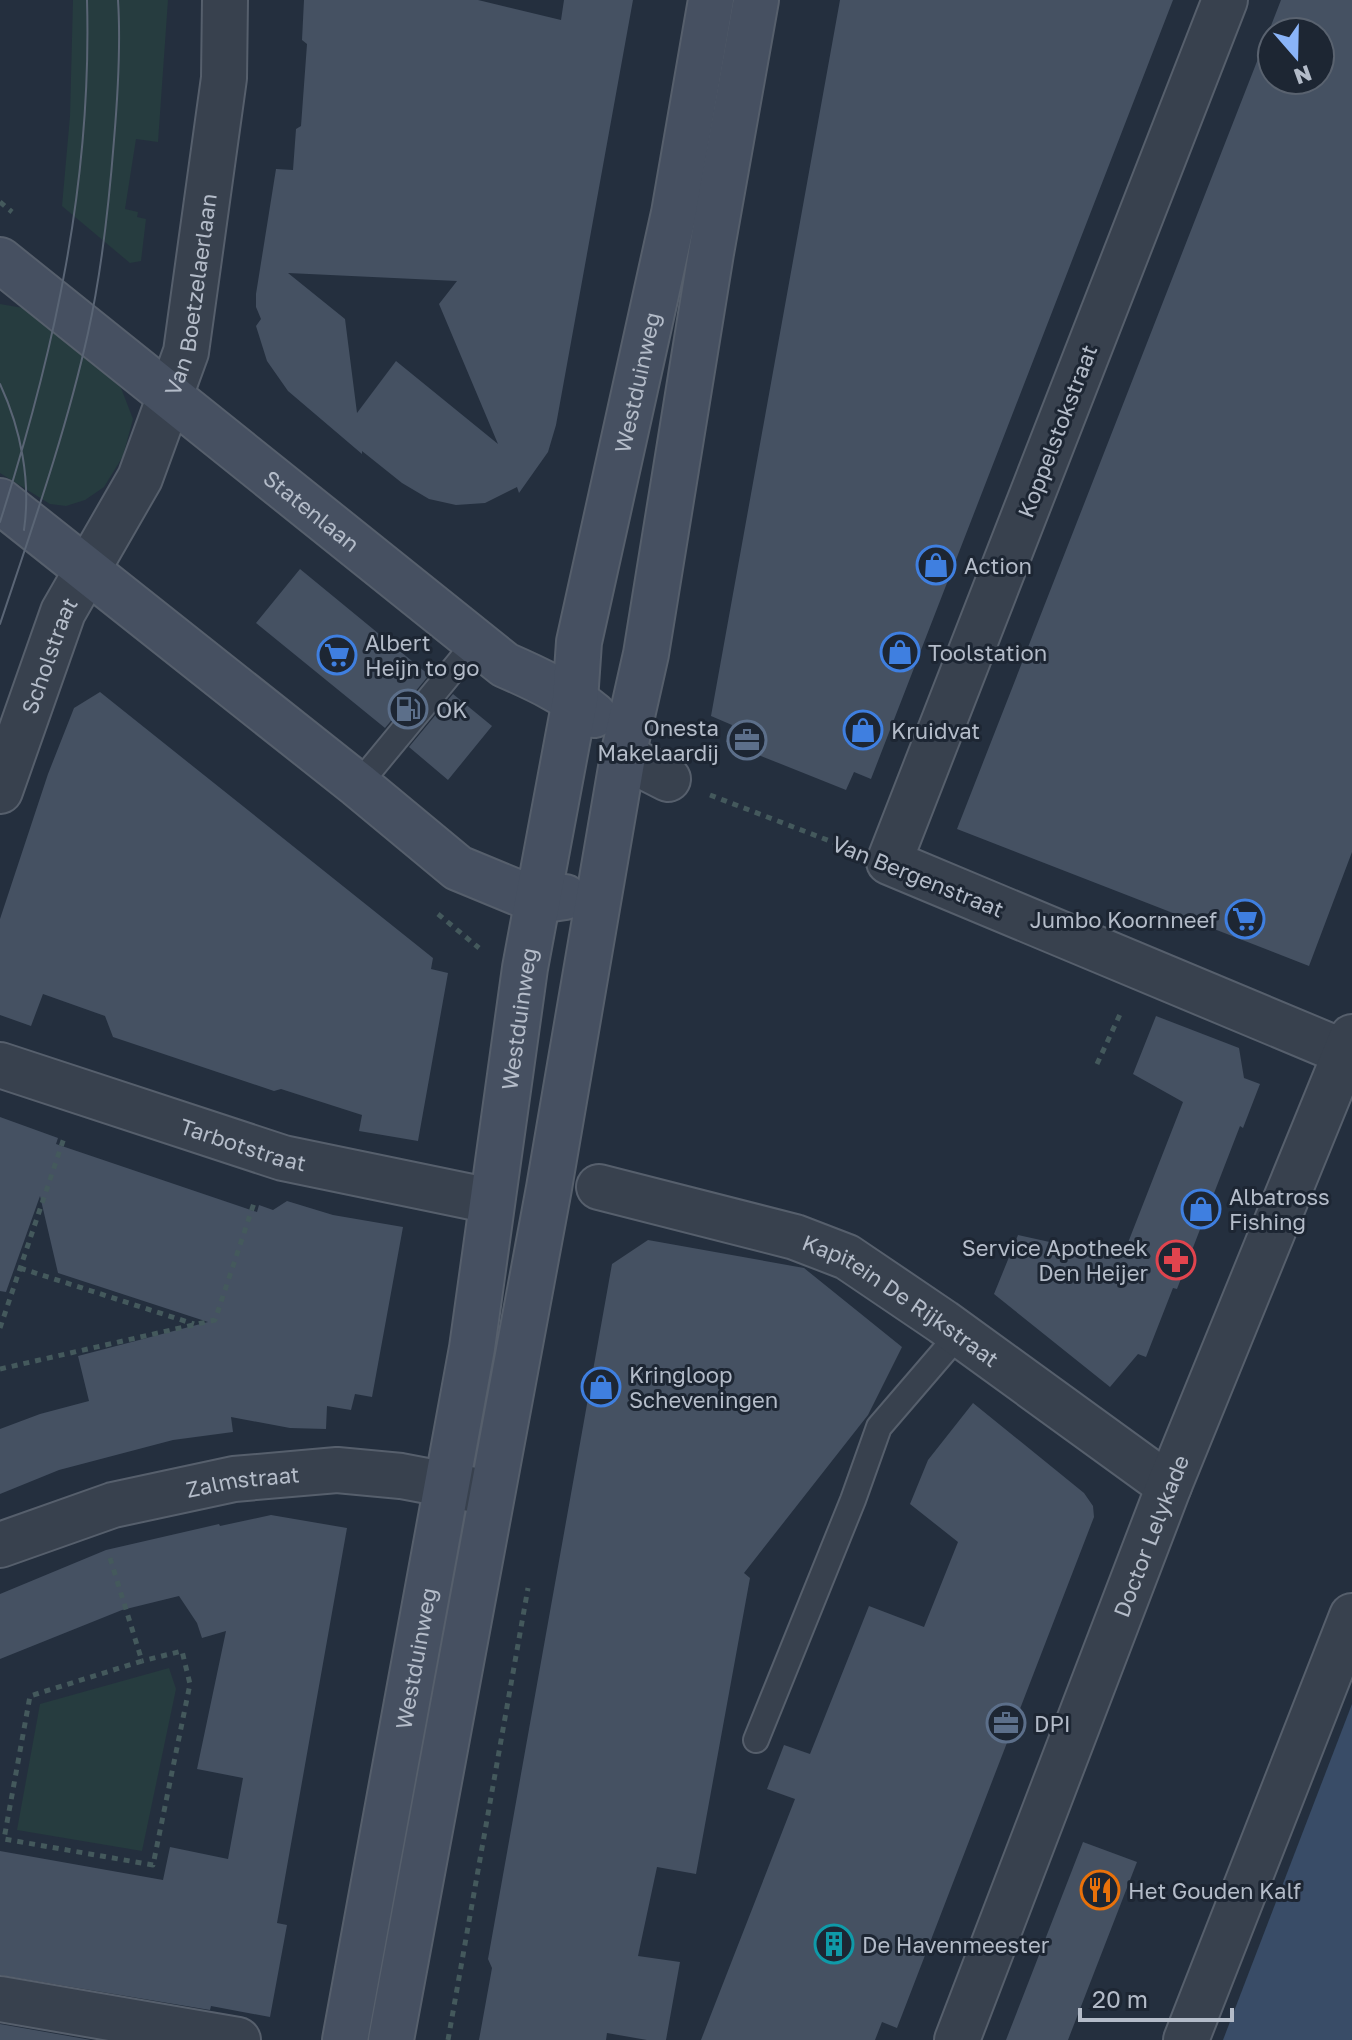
<svg xmlns="http://www.w3.org/2000/svg" width="1352" height="2040" viewBox="0 0 1352 2040" font-family="'Golos Text',sans-serif">
	<style>
		.green { fill: #263c3f }
		.water { fill: #394c67 }
		.building { fill: #455162; fill-rule: evenodd }
		.lines { fill: none; stroke-linecap: round; stroke-linejoin: round }
		.lane-casing { stroke: #565f6c; stroke-width: 28 }
		.street-casing { stroke: #565f6c; stroke-width: 48 }
		.secondary-casing { stroke: #565f6c; stroke-width: 48 }
		.path { stroke: #44595c; stroke-width: 5; stroke-dasharray: 6 6; stroke-linecap: butt }
		.lane { stroke: #38414e; stroke-width: 24 }
		.street { stroke: #38414e; stroke-width: 44 }
		.secondary { stroke: #465061; stroke-width: 44 }
		.tram { stroke: #5a6575; stroke-width: 2 }
		.labels { text-anchor: middle; dominant-baseline: central; stroke-width: 6; stroke-linejoin: round; paint-order: stroke }
		.street-label { font-size: 22px; fill: #b4bcc9; stroke: #1d2633 }
		.poi-label { font-size: 22px; fill: #b4bcc9; stroke: #1d2633; text-anchor: start }
	</style>
	<rect width="100%" height="100%" fill="#242f3e"/>
	<path class="green" d="M73 0H168L158 142 136 139 125 209 138 212 137 217 146 219 141 261 130 263 62 206 70 116Z
		M0 304 29 309 75 345 121 388 133 419 123 456 104 487 85 500 66 506 50 504 0 473Z
		M169 1668 176 1689 142 1851 17 1830 40 1704Z"/>
	<path class="water" d="M1352 1704V2040H1223Z"/>
	<path class="building" d="M304 0H478L561 20 564 0H633L556 425 548 452 519 493 517 487 485 503 456 505 429 499 402 483 362 451V454L288 391 267 361 256 326 261 319 256 307V294L276 169 293 170 296 129 301 126 307 44 302 40ZM288 273 457 281 439 304 498 444 396 361 357 413 345 319Z
		M840 0H1173L871 779 854 772 846 790 726 742 732 725 711 716Z
		M1281 0H1352V852L1309 966 957 829ZM1272 32H1320V80H1272Z
		M300 569 429 675 385 728 256 623Z
		M100 692 433 958 431 969 448 973 418 1141 359 1131 362 1115 281 1089 274 1091 113 1037 105 1016 43 994 31 1026 0 1015V919L48 774 74 708Z
		M453 694 492 726 448 780 409 747Z
		M1156 1016 1239 1048 1244 1078 1260 1084 1243 1128 1240 1126 1177 1289 1173 1288 1146 1357 1138 1354 1110 1387 994 1294 1018 1235 1122 1258 1183 1102 1133 1074Z
		M0 1117 58 1138 56 1144 257 1212 259 1205 273 1210 287 1201 333 1215 403 1227 372 1397 355 1394 351 1410 327 1406 326 1429 290 1428 231 1417 233 1432 173 1440 59 1470 0 1494V1429L40 1414 89 1401 78 1356 208 1322 58 1273 40 1196 6 1292 0 1291Z
		M648 1240 804 1268 902 1347 868 1415 744 1573 750 1578 696 1874 657 1867 638 1956 680 1962 666 2040H647L607 2033 606 2040H479L492 1968 488 1959 612 1264Z
		M973 1403 1084 1493 1093 1506 1094 1517 897 2028 882 2022 875 2040H701L795 1799 767 1789 784 1745 810 1754 869 1606 924 1627 958 1542 910 1504 928 1460Z
		M271 1515 347 1528 277 1923 287 1925 270 2017 211 2006 210 2010 0 1975V1851L163 1880 170 1847 228 1859 243 1778 197 1769 226 1631 202 1638 197 1623 179 1596 122 1610 0 1659V1594L106 1550 219 1524 220 1526Z
		M1083 1842 1137 1862 1068 2040H1006Z
		M0 2024 91 2040H0Z"/>
	<g class="lines">
		<g class="lane-casing">
			<path id="lane" d="M358 785 476 642
				M756 1740 853 1500 879 1427 959 1334"/>
		</g>
		<g class="street-casing">
			<g id="street">
				<path d="M1225 0 889 862 1346 1053"/>
				<path d="M623 756 668 779"/>
				<path id="s1" d="M0 791 63 612 140 478 186 352 224 78 225 0"/>
				<path id="s2" d="M0 1065 283 1158 491 1201"/>
				<path id="s3" d="M599 1187 795 1237 847 1257 943 1322 1169 1486"/>
				<path id="s4" d="M0 1545 113 1505 234 1479 337 1470 401 1476 491 1493"/>
				<path d="M0 1999 238 2040"/>
				<path id="s5" d="M957 2040 1169 1486 1352 1037"/>
				<path d="M1186 2040 1352 1616"/>
			</g>
		</g>
		<g class="secondary-casing">
			<g id="secondary">
				<path id="s6" d="M0 260 505 665C537 679 567 693 594 715"/>
				<path d="M0 501 358 785 458 868 538 901 565 897"/>
				<path id="s7" d="M345 2040 472 1348 525 968 575 700 579 642 674 213 711 0"/>
				<path d="M391 2040 549 1188 623 756 646 654 711 253 756 0"/>
			</g>
		</g>
		<path class="path" d="M0 202 12 212
			M710 795 843 846
			M438 914 479 948
			M1097 1064 1122 1010
			M20 1268 194 1324
			M0 1328 65 1135
			M0 1369 215 1320 255 1200
			M110 1558 142 1661 30 1696 4 1839 153 1865 190 1684 182 1651 142 1661
			M448 2040 528 1588"/>
		<use href="#lane" class="lane"/>
		<use href="#street" class="street"/>
		<use href="#secondary" class="secondary"/>
		<path class="tram" d="M0 384C21 429 31 481 24 530
			M0 522C55 350 92 181 87 0
			M0 624C32 528 66 432 88 333 102 270 109 204 114 140 118 93 121 46 118 0"/>
	</g>
	<defs>
		<g id="shop-ring" transform="scale(2)"><circle r="9.5" fill="#1d2633" stroke="#3f7fe0" stroke-width="1.5"/><path d="M-5-2.5h2.3a2.7 3.5 0 0 1 5.4 0H5L5.5 6h-11ZM-1.5-2.5h3a1.5 2.3 0 0 0-3 0Z" fill="#3f7fe0"/></g>
		<g id="supermarket-ring" transform="scale(2)"><circle r="9.5" fill="#1d2633" stroke="#3f7fe0" stroke-width="1.5"/><path d="M-6-5.5h2.5l.6 2H6L4.5 2H-2.5L-4.4-4H-6ZM-1.5 3.2a1.3 1.3 0 1 0 .1 0ZM3 3.2a1.3 1.3 0 1 0 .1 0Z" fill="#3f7fe0"/></g>
		<g id="fuel-ring" transform="scale(2)"><circle r="9.5" fill="#1d2633" stroke="#5c6f8a" stroke-width="1.5"/><path d="M-5.5-6h7V0h2V4h1.3V-2.5L3-4.5l.8-.8L6-3V5H2.5V1h-1V6h-7ZM-4.2-4.7v3.2H.2V-4.7Z" fill="#5c6f8a"/></g>
		<g id="office-ring" transform="scale(2)"><circle r="9.5" fill="#1d2633" stroke="#5c6f8a" stroke-width="1.5"/><path d="M-6-3h4V-5.5h4V-3h4V5H-6ZM-1-4.5V-3h2v-1.5ZM-6 0V1H6V0Z" fill="#5c6f8a"/></g>
		<g id="pharmacy-ring" transform="scale(2)"><circle r="9.5" fill="#1d2633" stroke="#e0444e" stroke-width="1.5"/><path d="M-2-6h4v4h4v4h-4v4h-4v-4h-4v-4h4Z" fill="#e0444e"/></g>
		<g id="restaurant-ring" transform="scale(2)"><circle r="9.5" fill="#1d2633" stroke="#e8710a" stroke-width="1.5"/><path d="M-5-6h1v4h1v-4h1v4h1v-4h1v5L-1.5 .5V6h-2V.5L-5-1ZM5-6V6H3V1.5H1.5Q1.5-4 5-6Z" fill="#e8710a"/></g>
		<g id="building-ring" transform="scale(2)"><circle r="9.5" fill="#1d2633" stroke="#0f9aa8" stroke-width="1.5"/><path d="M-4-6H4V6H1V3H-1V6H-4ZM-2.5-4.3h1.7v1.8h-1.7ZM.8-4.3h1.7v1.8H.8ZM-2.5-1h1.7V.8h-1.7ZM.8-1h1.7V.8H.8Z" fill="#0f9aa8"/></g>
	</defs>
	<g fill-rule="evenodd">
		<use href="#shop-ring" x="936" y="565"/>
		<use href="#shop-ring" x="900" y="652"/>
		<use href="#supermarket-ring" x="337" y="655"/>
		<use href="#fuel-ring" x="408" y="709"/>
		<use href="#shop-ring" x="863" y="730"/>
		<use href="#office-ring" x="747" y="740"/>
		<use href="#supermarket-ring" x="1245" y="919"/>
		<use href="#shop-ring" x="1201" y="1209"/>
		<use href="#pharmacy-ring" x="1176" y="1260"/>
		<use href="#shop-ring" x="601" y="1387"/>
		<use href="#office-ring" x="1006" y="1723"/>
		<use href="#restaurant-ring" x="1100" y="1890"/>
		<use href="#building-ring" x="834" y="1944"/>
	</g>
	<g class="labels">
		<g class="street-label">
			<text stroke="none"><textPath href="#s1" startOffset="536">Van Boetzelaerlaan</textPath></text>
			<text stroke="none"><textPath href="#s7" startOffset="1684">Westduinweg</textPath></text>
			<text transform="translate(1057 431) rotate(-69)">Koppelstokstraat</text>
			<text stroke="none"><textPath href="#s6" startOffset="400">Statenlaan</textPath></text>
			<text stroke="none"><textPath href="#s1" startOffset="144">Scholstraat</textPath></text>
			<text transform="translate(918 876) rotate(22)">Van Bergenstraat</text>
			<text stroke="none"><textPath href="#s7" startOffset="1036">Westduinweg</textPath></text>
			<text stroke="none"><textPath href="#s2" startOffset="256">Tarbotstraat</textPath></text>
			<text stroke="none"><textPath href="#s3" startOffset="326">Kapitein De Rijkstraat</textPath></text>
			<text stroke="none"><textPath href="#s4" startOffset="252">Zalmstraat</textPath></text>
			<text stroke="none"><textPath href="#s5" startOffset="540">Doctor Lelykade</textPath></text>
			<text stroke="none"><textPath href="#s7" startOffset="388">Westduinweg</textPath></text>
		</g>
		<g class="poi-label">
			<text x="964" y="565">Action</text>
			<text x="365" y="642">Albert<tspan x="365" dy="25">Heijn to go</tspan></text>
			<text x="928" y="652">Toolstation</text>
			<text x="436" y="709">OK</text>
			<text x="719" y="727" text-anchor="end">Onesta<tspan x="719" dy="25">Makelaardij</tspan></text>
			<text x="891" y="730">Kruidvat</text>
			<text x="1217" y="919" text-anchor="end">Jumbo Koornneef</text>
			<text x="1229" y="1196">Albatross<tspan x="1229" dy="25">Fishing</tspan></text>
			<text x="1148" y="1247" text-anchor="end">Service Apotheek<tspan x="1148" dy="25">Den Heijer</tspan></text>
			<text x="629" y="1374">Kringloop<tspan x="629" dy="25">Scheveningen</tspan></text>
			<text x="1034" y="1723">DPI</text>
			<text x="1128" y="1890">Het Gouden Kalf</text>
			<text x="862" y="1944">De Havenmeester</text>
		</g>
	</g>
	<g transform="translate(1296 56) rotate(160)"><circle r="38" fill="#1d2633" stroke="#59626f" stroke-width="2"/>
	<path d="M0-6L14 30L0 20L-14 30Z" fill="#8ab4f8"/>
	<text y="-12" font-size="22" font-weight="bold" text-anchor="middle" fill="#b4bcc9">N</text>
	</g>
	<path d="M1080 2008v12h152v-12" fill="none" stroke="#b4bcc9" stroke-width="4"/>
	<text x="1092" y="2008" font-size="24" fill="#b4bcc9" stroke="#1d2633" stroke-width="6" paint-order="stroke">20 m</text>
</svg>
